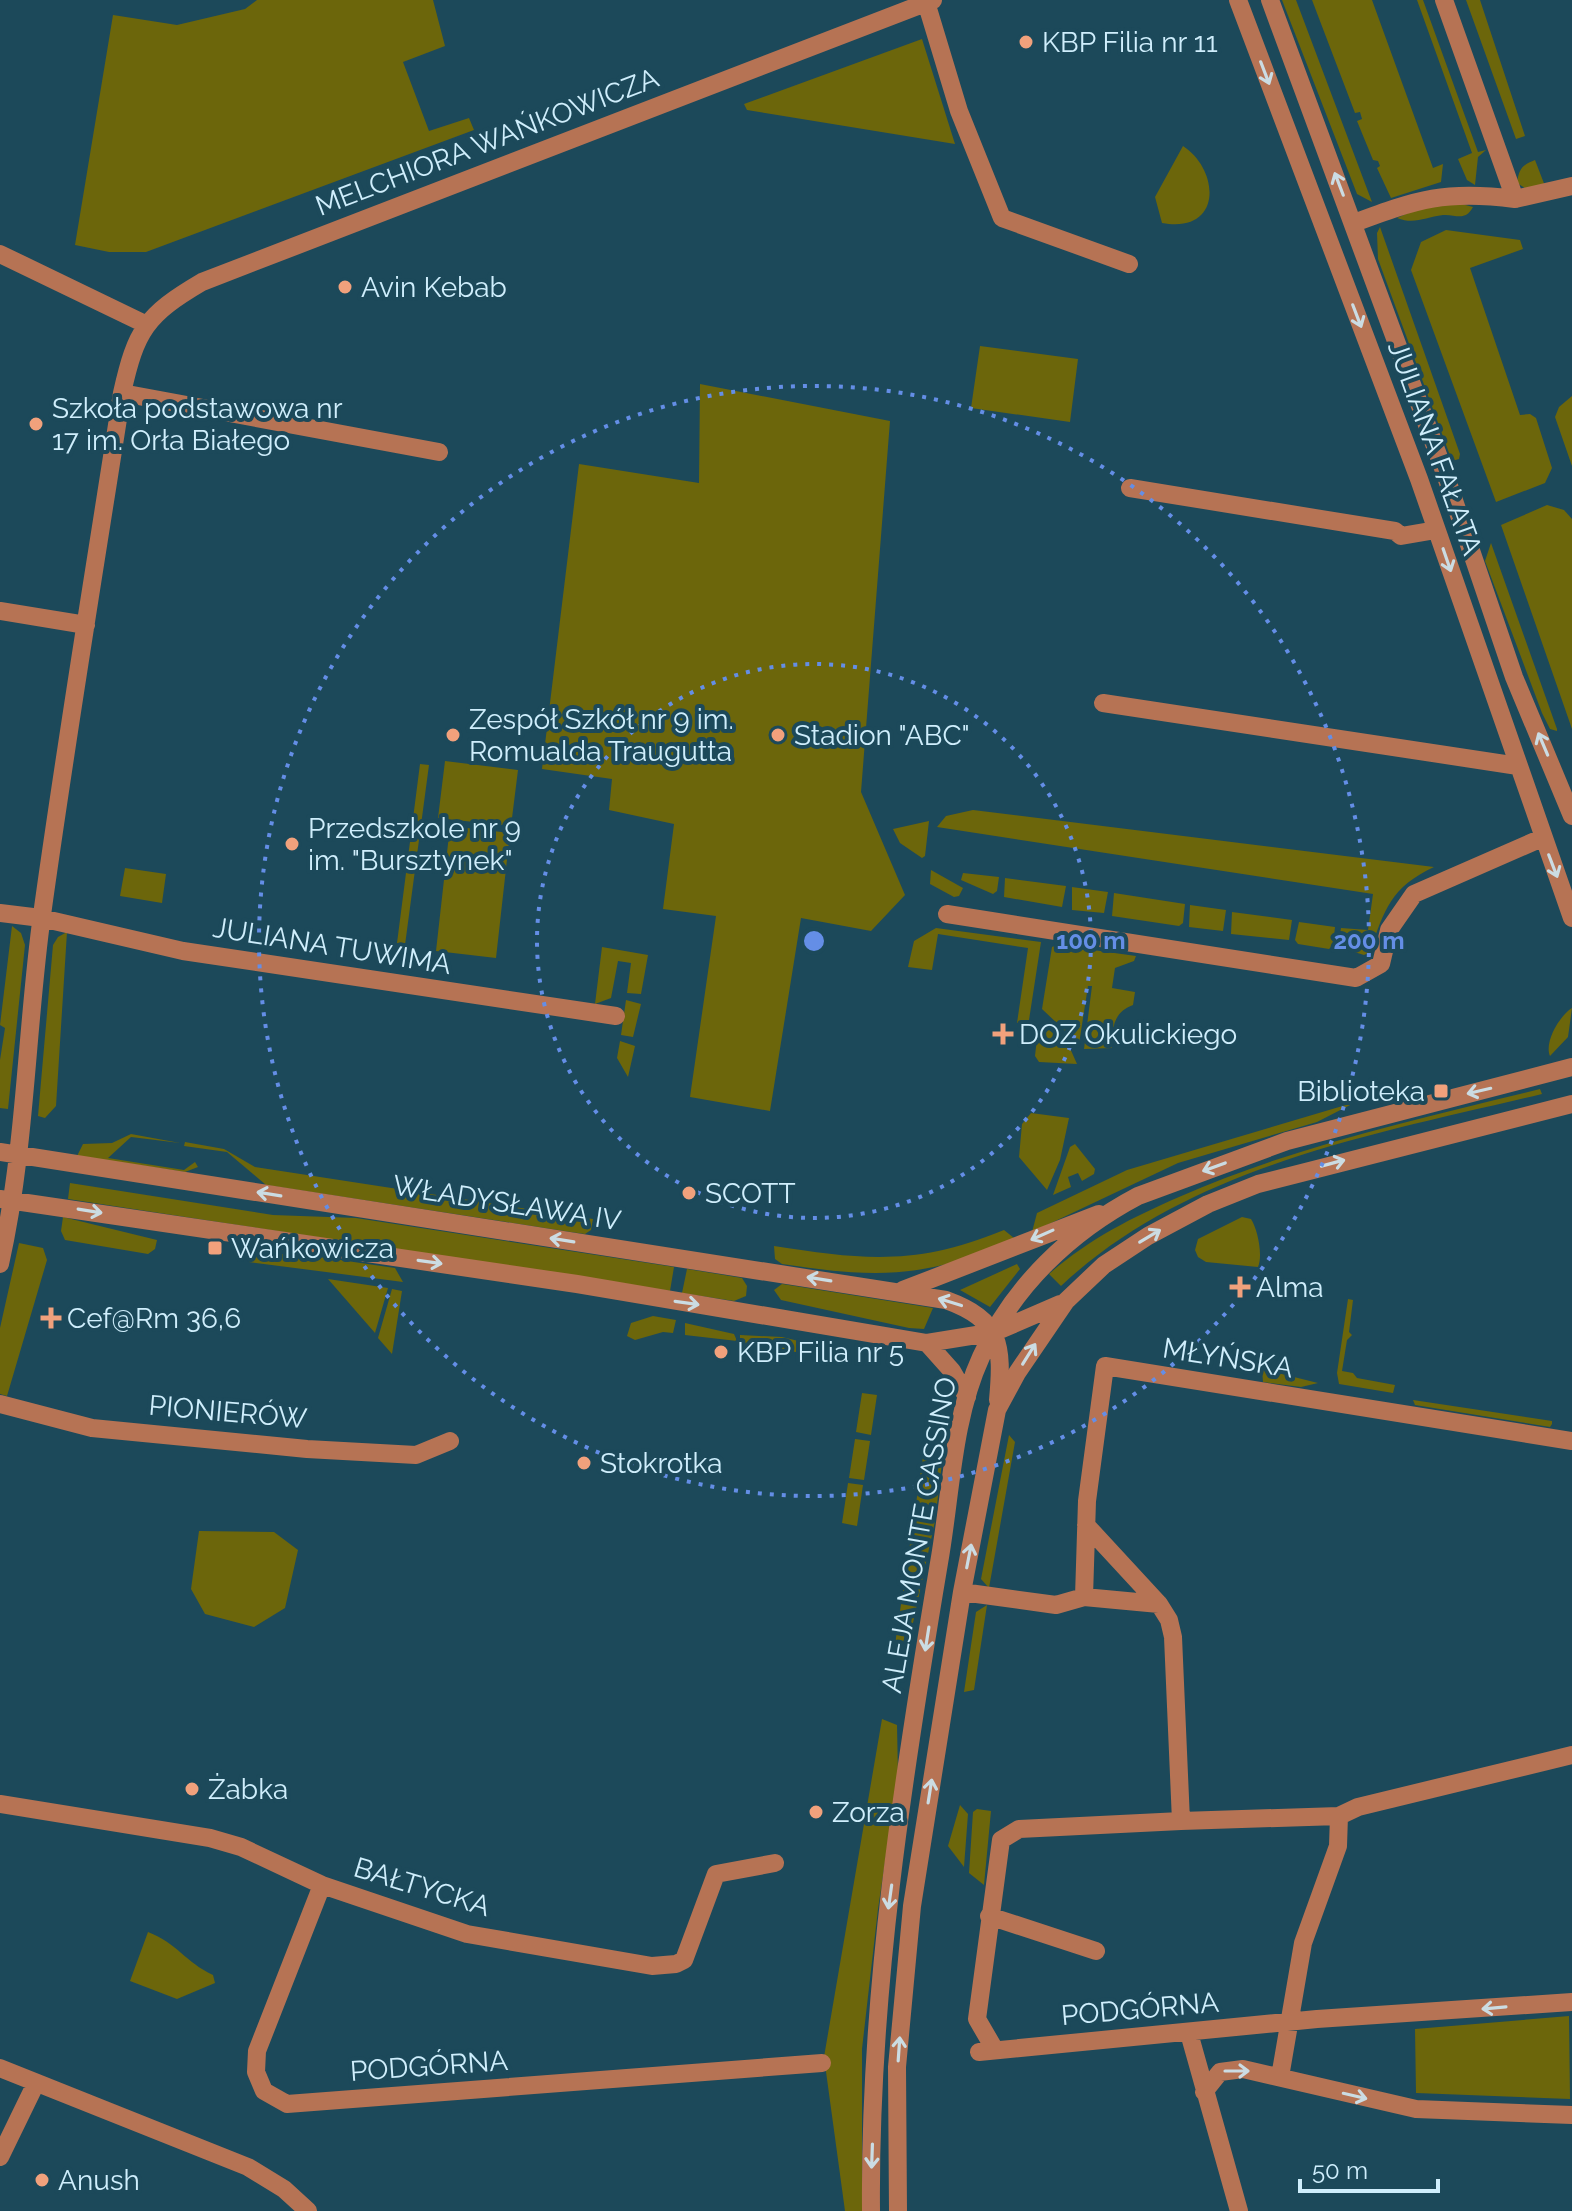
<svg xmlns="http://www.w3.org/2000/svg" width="1572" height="2211" viewBox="0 0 1572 2211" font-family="Raleway,sans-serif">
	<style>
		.green { fill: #6c660b }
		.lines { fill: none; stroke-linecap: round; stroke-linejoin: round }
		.minor { stroke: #b67354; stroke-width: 18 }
		.oneway { stroke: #cbdce3 }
		.ring { fill: none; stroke: #648ee6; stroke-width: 4; stroke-dasharray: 4 8 }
		.poi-dot { fill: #f1a17c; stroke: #1c495a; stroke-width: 3 }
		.labels { text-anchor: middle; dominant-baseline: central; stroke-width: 8; stroke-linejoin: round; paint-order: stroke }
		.poi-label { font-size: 28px; fill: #cfeefc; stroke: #1c495a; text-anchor: start }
		.street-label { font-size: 28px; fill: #cfeefc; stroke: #1c495a }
		.centre { fill: #648ee6; stroke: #1c495a; stroke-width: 4 }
		.ring-label { font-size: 24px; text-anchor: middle; font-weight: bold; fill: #648ee6; stroke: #1c495a; stroke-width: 8; stroke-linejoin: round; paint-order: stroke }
	</style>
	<rect width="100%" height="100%" fill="#1c495a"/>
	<path class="green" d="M257 0H433L445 46 403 62 429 131 469 118 474 130 146 252H109L75 245 113 15 177 25 245 9Z
		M1282 0H1296L1372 202 1357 194Z
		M1312 0H1372L1433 168 1443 164 1441 182 1391 198 1377 168 1380 166 1378 161 1373 160 1357 121 1362 119 1360 112 1355 113Z
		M1417 0H1423L1478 152 1486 150 1478 157 1475 185 1467 180 1458 159 1472 153Z
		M1466 0H1480L1525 136 1516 139Z
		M922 39 955 144 747 110 744 104Z
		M1183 146C1220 170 1223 234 1162 223L1155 197Z
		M1535 160 1545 186 1528 190 1517 183C1519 169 1522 165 1535 160Z
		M1458 203 1473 207C1465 222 1456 214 1443 215 1425 217 1415 225 1397 218L1417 209Z
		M1380 227 1460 454 1459 459 1452 461 1378 259 1377 233Z
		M1446 230 1520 240 1523 249 1470 268 1520 415 1530 414 1536 418 1552 468 1545 483 1496 502 1411 270 1421 242Z
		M980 346 1078 359 1070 422 971 408Z
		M700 384 890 421 861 792 905 895 871 931 801 918 770 1111 690 1097 716 916 663 909 674 824 609 810 612 779 542 769 579 464 699 483Z
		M1572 396V466L1555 417 1559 407Z
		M1547 505 1564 510 1572 519V729L1501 525Z
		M1491 543 1557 729V731L1550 729 1542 713 1485 561Z
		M445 761 518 770 511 826 438 818Z
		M420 764 429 765 405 945 397 943Z
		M973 810 1434 867C1391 887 1384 910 1370 952L1364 955 1338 947 1341 928 1368 930 1373 894 937 827 946 816Z
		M929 821 925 856 922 858 900 843 893 829Z
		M450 826 510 833 496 958 436 951Z
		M125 868 166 874 162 903 120 896Z
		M931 870 963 888 959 896 954 897 930 884Z
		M963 873 999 877 997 891 993 894 961 880Z
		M1005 878 1066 886 1062 907 1004 897Z
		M1072 887 1108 892 1104 913 1072 910Z
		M1114 893 1185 904 1183 923 1179 926 1112 916Z
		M1190 905 1226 910 1223 931 1189 927Z
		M1232 912 1292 920 1289 940 1231 934Z
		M1299 922 1335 927 1333 945 1329 949 1298 944 1295 940Z
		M12 926 21 933 25 945 8 1109 0 1108V1060L5 1028 0 1025Z
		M936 928 1041 942 1029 1020 1017 1023 1028 948 938 934 932 970 908 967 914 941Z
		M67 932 56 1106 45 1118 38 1116 53 945 58 937Z
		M1057 945 1136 956 1134 961 1115 968 1112 988 1135 992 1133 1005C1113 1012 1112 1029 1112 1048L1084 1049 1092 986H1088L1079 1044 1042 1009 1052 947Z
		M602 947 648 955 641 994 627 993 631 963 618 961 611 998 595 1004Z
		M626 1000 641 1004 633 1037 621 1035Z
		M1572 1008 1568 1037 1550 1056C1544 1043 1559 1016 1572 1008Z
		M1049 1030 1069 1046 1077 1064 1039 1062 1035 1056 1037 1038Z
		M620 1041 635 1046 628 1077 617 1058Z
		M1540 1089 1542 1094C1376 1134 1190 1165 1061 1286L1049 1274C1089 1239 1131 1218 1179 1197 1295 1146 1418 1119 1540 1089Z
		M1356 1102 1317 1122 1178 1163 1032 1232 1037 1213 1127 1170Z
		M1031 1113 1069 1118 1060 1160 1047 1190 1019 1157 1022 1124Z
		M131 1134 180 1143 131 1137 108 1158 184 1170 195 1162 198 1167 185 1172 77 1156 83 1144 112 1143Z
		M185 1142 224 1149 255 1167 593 1219 591 1230 585 1234 571 1232 266 1185 227 1152 184 1146Z
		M1075 1144 1095 1169 1094 1174 1082 1181 1078 1173 1068 1177 1071 1187 1053 1195 1070 1147Z
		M70 1183 273 1215 356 1218 674 1267 670 1291 68 1199Z
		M63 1217 157 1240 155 1249 148 1254 65 1240 61 1231Z
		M1242 1217 1251 1219C1258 1230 1263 1256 1258 1267L1206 1262 1198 1257 1195 1250 1198 1239Z
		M1004 1230 1014 1238C928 1280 874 1278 782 1264L775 1259 774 1246C864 1260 917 1266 1004 1230Z
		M19 1243 43 1248 47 1260 7 1396 0 1394V1328Z
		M250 1254H299L395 1268 403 1282 249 1262Z
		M1017 1264 1020 1269 990 1307 960 1290Z
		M687 1269 742 1278 747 1286 746 1296 734 1301 682 1293Z
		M328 1279 388 1288 375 1333Z
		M782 1284 933 1308 924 1329 909 1328 781 1300 774 1290Z
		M392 1289 402 1291 392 1354 378 1338Z
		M1348 1299 1353 1300 1349 1332 1352 1335 1347 1340 1342 1371 1353 1373 1357 1378 1395 1385 1393 1393 1339 1384 1337 1373Z
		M653 1316 676 1320 673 1333 663 1332 635 1340 627 1336 631 1323Z
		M685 1323 734 1334 737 1341 685 1335Z
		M740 1335 782 1337 815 1345 808 1354 740 1343Z
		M1262 1369 1318 1383 1301 1387 1263 1382Z
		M862 1393 877 1395 871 1435 856 1432Z
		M1413 1400 1552 1421V1424L1550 1427 1415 1405Z
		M947 1421 935 1521 913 1623H906L902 1654 893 1658 928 1423Z
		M1009 1435 1015 1442 989 1588 981 1579Z
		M855 1439 870 1441 864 1480 849 1478Z
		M848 1483 863 1485 857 1526 842 1523Z
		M199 1531 274 1532 298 1550 285 1608 254 1627 205 1614 191 1589Z
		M987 1605 974 1690 964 1692 976 1612Z
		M882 1719 897 1725 898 1774 878 1909 862 2049V2211H845L824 2057Z
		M960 1805 968 1814 964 1867 948 1846Z
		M977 1809 991 1811 984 1885 969 1873 973 1812Z
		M148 1932C177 1943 185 1962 213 1975L215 1983 177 1999 130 1981Z
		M1569 2016 1570 2099 1416 2093 1415 2029Z"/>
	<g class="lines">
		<path class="minor" d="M1238 0 1419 479 1572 918
			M1270 0 1444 471 1514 677 1572 816
			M1444 0 1515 199 1572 186
			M926 2 959 111 1002 218 1129 264
			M1354 223C1418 199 1446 190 1515 199
			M0 254 145 324
			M122 393 439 452
			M1130 488 1395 531 1401 536 1436 530
			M0 611 86 625
			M1103 703 1518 766
			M0 913 41 918 183 951 616 1016
			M947 914 1356 978 1381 964 1389 930 1414 894 1542 838
			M0 1152 946 1300C1001 1320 1003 1345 998 1400
			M0 1199 577 1284 927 1343 995 1332 1060 1304
			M0 1264C26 1148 26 1031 42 915 66 741 95 567 122 393 136 330 146 315 202 282L933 0
			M903 1290 1099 1214
			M927 1343 952 1371 967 1397
			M0 1404 92 1428 307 1449 416 1455 450 1441
			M1086 1525 1159 1604
			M962 1592 1056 1605 1084 1597 1159 1604 1169 1620 1173 1637 1181 1821 1339 1816 1358 1807 1572 1755
			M1084 1597 1087 1501 1105 1366 1572 1441
			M0 1804 210 1838 241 1847 322 1885 467 1934 652 1966 676 1964 684 1960 716 1874 775 1863
			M322 1885 257 2051 256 2072 264 2091 287 2104 822 2063
			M989 1916 1096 1951
			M1189 2033 1239 2211
			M995 2050 977 2019 1001 1840 1019 1829 1181 1821
			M979 2052 1317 2019 1572 2002
			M0 2068 248 2167 284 2189 308 2211
			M1280 2077 1303 1943 1338 1846 1339 1816
			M1204 2092 1220 2072 1243 2069 1416 2109 1572 2115
			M0 2157 36 2083
			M871 2211C869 1994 903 1777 939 1563 951 1496 952 1420 981 1357 1013 1286 1070 1232 1138 1196L1287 1141 1572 1067
			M898 2211 897 2067 912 1906 962 1592 997 1410 1017 1373 1066 1301 1104 1265 1148 1236 1208 1204 1258 1184 1572 1104"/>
	</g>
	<defs><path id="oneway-shaft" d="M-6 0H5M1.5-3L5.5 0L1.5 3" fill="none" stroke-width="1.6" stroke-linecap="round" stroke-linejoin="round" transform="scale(2)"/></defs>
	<g class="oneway">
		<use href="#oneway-shaft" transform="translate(1265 73) rotate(69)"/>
		<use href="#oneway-shaft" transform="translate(1339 184) rotate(-111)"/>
		<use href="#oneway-shaft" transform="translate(1357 316) rotate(69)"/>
		<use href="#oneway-shaft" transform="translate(1447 560) rotate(71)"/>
		<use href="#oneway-shaft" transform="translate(1543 744) rotate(-113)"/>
		<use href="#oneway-shaft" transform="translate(1553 866) rotate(69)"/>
		<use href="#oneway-shaft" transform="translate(1479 1091) rotate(167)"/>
		<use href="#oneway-shaft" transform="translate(1333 1163) rotate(-15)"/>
		<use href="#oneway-shaft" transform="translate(1214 1167) rotate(160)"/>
		<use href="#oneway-shaft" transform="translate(269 1194) rotate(-171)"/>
		<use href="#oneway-shaft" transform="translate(90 1211) rotate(9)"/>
		<use href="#oneway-shaft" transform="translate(1042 1235) rotate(156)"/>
		<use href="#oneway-shaft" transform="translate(1150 1236) rotate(-31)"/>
		<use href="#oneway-shaft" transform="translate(562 1240) rotate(-171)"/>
		<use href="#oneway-shaft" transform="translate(430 1262) rotate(8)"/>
		<use href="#oneway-shaft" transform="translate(819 1279) rotate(-171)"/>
		<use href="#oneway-shaft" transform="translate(950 1302) rotate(-163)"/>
		<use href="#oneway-shaft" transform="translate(687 1303) rotate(8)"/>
		<use href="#oneway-shaft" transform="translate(1029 1354) rotate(-58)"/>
		<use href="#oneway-shaft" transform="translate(969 1556) rotate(-79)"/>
		<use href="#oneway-shaft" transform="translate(927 1639) rotate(99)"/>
		<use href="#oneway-shaft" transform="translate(930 1791) rotate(-81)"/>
		<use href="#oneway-shaft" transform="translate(890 1897) rotate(98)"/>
		<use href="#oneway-shaft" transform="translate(1494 2008) rotate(175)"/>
		<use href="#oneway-shaft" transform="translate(899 2049) rotate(-86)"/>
		<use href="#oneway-shaft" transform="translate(1237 2071)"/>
		<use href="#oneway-shaft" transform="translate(1355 2096) rotate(13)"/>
		<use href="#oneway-shaft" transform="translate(872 2156) rotate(92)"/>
	</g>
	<g class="ring">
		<circle cx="814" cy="941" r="277"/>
		<circle cx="814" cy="941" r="555"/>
	</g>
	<g class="poi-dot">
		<circle cx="1026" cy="42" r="8"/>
		<circle cx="345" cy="287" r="8"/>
		<circle cx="36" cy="424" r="8"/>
		<circle cx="453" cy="735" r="8"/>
		<circle cx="778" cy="735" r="8"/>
		<circle cx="292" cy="844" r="8"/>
		<path d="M999 1022h8v8h8v8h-8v8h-8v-8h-8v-8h8z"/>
		<rect x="1433" y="1083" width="16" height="16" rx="4"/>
		<circle cx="689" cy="1193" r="8"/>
		<rect x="207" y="1240" width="16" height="16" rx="4"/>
		<path d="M1236 1275h8v8h8v8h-8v8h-8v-8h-8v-8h8z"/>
		<path d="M47 1306h8v8h8v8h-8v8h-8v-8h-8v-8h8z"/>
		<circle cx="721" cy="1352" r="8"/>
		<circle cx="584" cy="1463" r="8"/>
		<circle cx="192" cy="1789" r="8"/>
		<circle cx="816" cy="1812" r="8"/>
		<circle cx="42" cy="2180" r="8"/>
	</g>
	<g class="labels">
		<g class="poi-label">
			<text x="1042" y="42">KBP Filia nr 11</text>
			<text x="361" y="287">Avin Kebab</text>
			<text x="52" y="408">Szkoła podstawowa nr<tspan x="52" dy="32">17 im. Orła Białego</tspan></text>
			<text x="469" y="719">Zespół Szkół nr 9 im.<tspan x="469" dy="32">Romualda Traugutta</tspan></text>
			<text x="794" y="735">Stadion "ABC"</text>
			<text x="308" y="828">Przedszkole nr 9<tspan x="308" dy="32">im. "Bursztynek"</tspan></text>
			<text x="1019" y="1034">DOZ Okulickiego</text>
			<text x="1425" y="1091" text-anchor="end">Biblioteka</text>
			<text x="705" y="1193">SCOTT</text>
			<text x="231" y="1248">Wańkowicza</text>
			<text x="1256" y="1287">Alma</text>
			<text x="67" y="1318">Cef@Rm 36,6</text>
			<text x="737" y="1352">KBP Filia nr 5</text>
			<text x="600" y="1463">Stokrotka</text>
			<text x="208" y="1789">Żabka</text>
			<text x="832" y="1812">Zorza</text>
			<text x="58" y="2180">Anush</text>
		</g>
		<g class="street-label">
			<text transform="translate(487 142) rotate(-21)">MELCHIORA WAŃKOWICZA</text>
			<text transform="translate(1435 448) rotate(70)">JULIANA FAŁATA</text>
			<text transform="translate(332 946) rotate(9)">JULIANA TUWIMA</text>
			<text transform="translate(507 1203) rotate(9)">WŁADYSŁAWA IV</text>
			<text transform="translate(1228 1358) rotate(9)">MŁYŃSKA</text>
			<text transform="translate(228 1412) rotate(5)">PIONIERÓW</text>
			<text transform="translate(919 1535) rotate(-80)">ALEJA MONTE CASSINO</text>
			<text transform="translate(422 1887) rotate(17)">BAŁTYCKA</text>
			<text transform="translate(1140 2009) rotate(-5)">PODGÓRNA</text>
			<text transform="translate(429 2066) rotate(-4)">PODGÓRNA</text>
		</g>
	</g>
	<circle cx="814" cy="941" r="12" class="centre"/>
	<g class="ring-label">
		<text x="1091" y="949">100 m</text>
		<text x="1369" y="949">200 m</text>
	</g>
	<path d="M1300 2179v12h138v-12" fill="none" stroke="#cfeefc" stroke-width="4"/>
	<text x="1312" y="2179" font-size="24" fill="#cfeefc" stroke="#1c495a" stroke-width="6" paint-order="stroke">50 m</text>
</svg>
